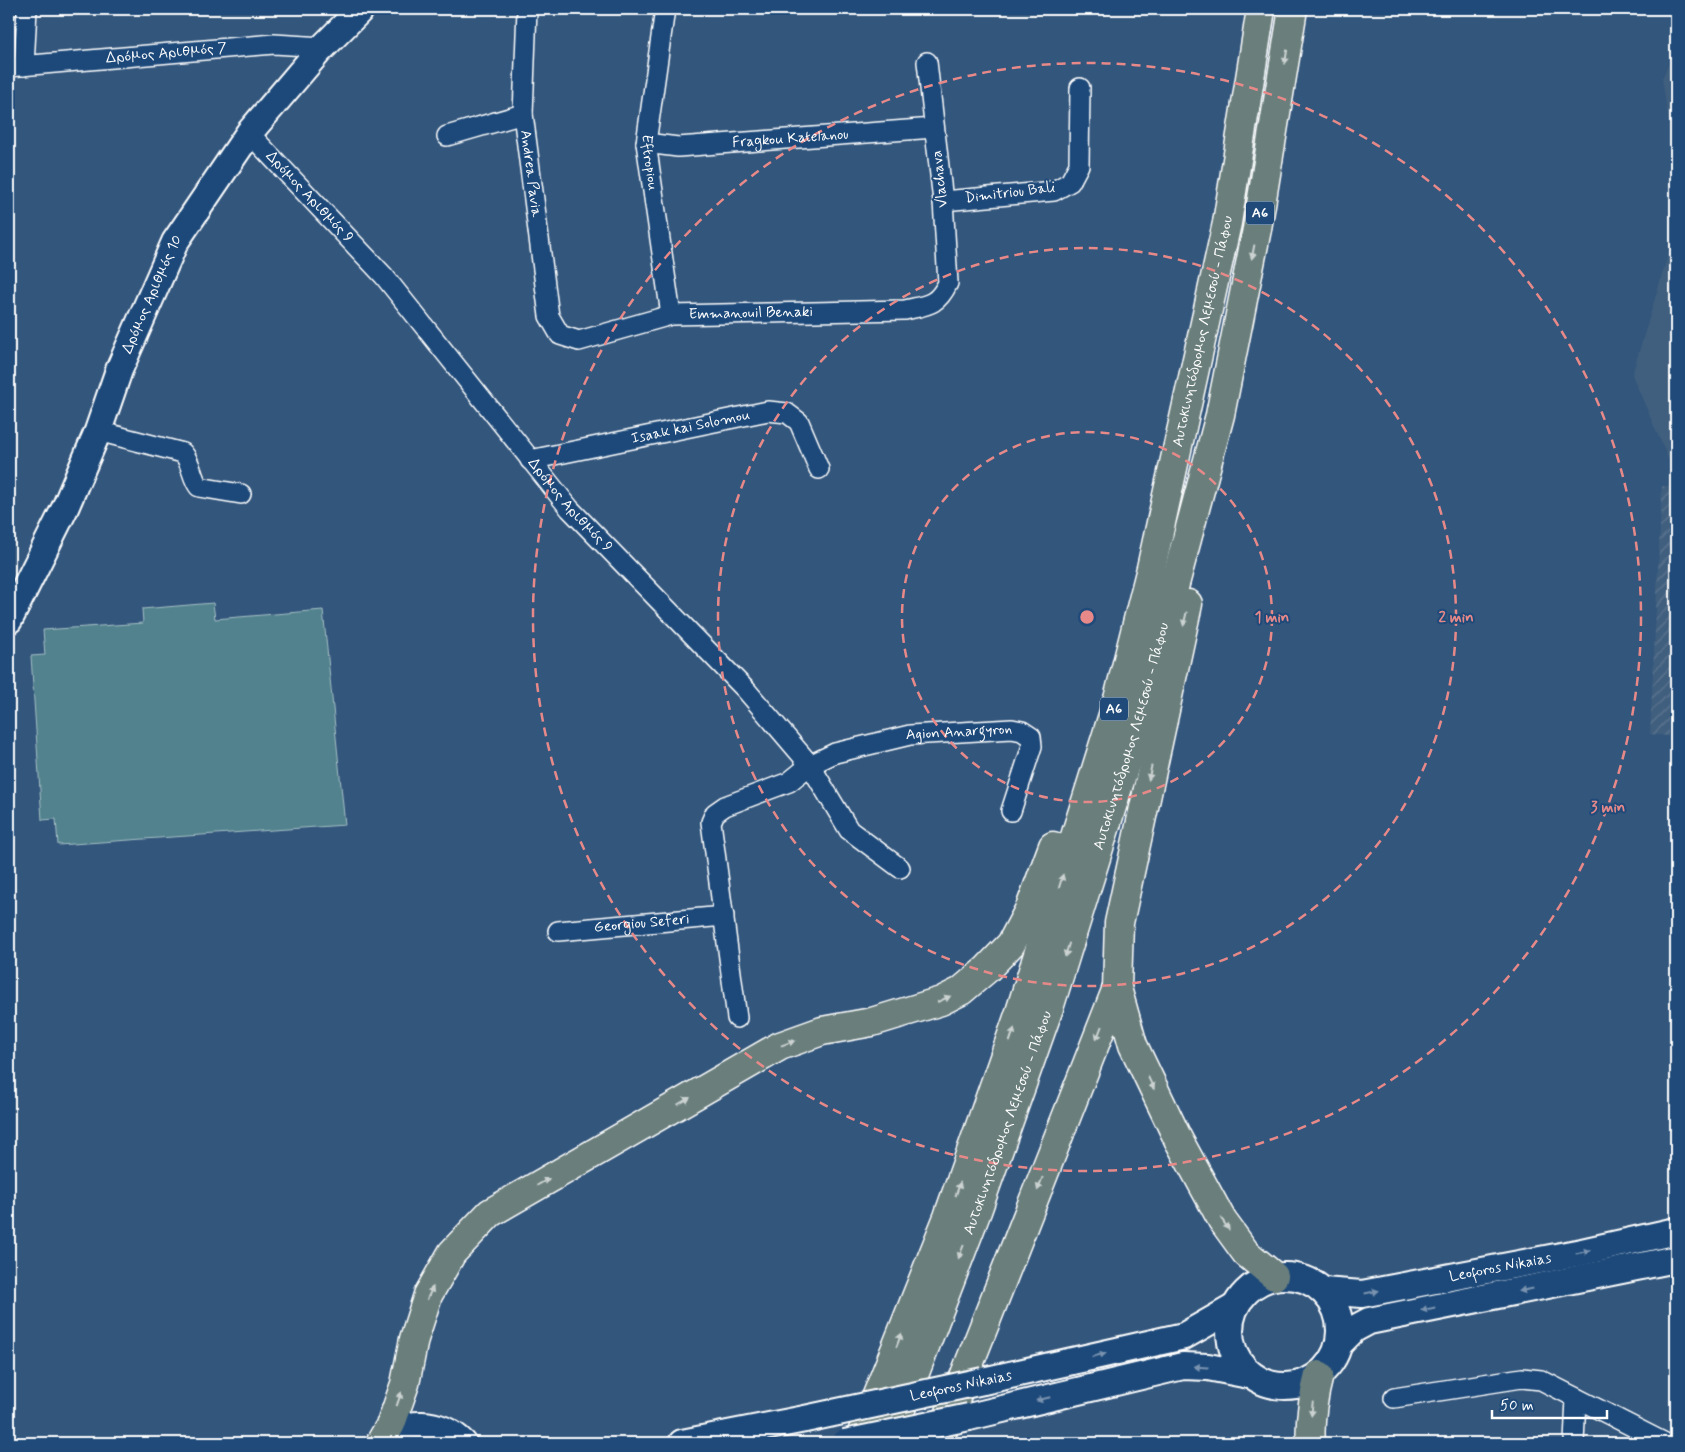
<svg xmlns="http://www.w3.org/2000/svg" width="1685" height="1452" viewBox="0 0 1685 1452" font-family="Mynerve,sans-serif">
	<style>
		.built { fill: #415f7e }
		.industrial { fill: url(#industrial-furrows) }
		.pitch { fill: #51828d; stroke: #a8c0c6 }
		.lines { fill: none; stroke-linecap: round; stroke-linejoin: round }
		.street-casing { stroke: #fff; stroke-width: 22 }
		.secondary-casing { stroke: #fff; stroke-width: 30 }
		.highway-casing { stroke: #fff; stroke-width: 31 }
		.street { stroke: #1f4a7a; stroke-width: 19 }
		.secondary { stroke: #1f4a7a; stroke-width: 26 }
		.highway { stroke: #6b7f7c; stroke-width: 28 }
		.secondary-bridge-casing { stroke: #fff; stroke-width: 30; stroke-linecap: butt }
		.secondary-bridge { stroke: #1f4a7a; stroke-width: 26 }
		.oneway { fill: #cbd2d1 }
		.oneway2 { fill: #7992af }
		.ring { fill: none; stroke: #e88989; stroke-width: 2.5; stroke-dasharray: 9 6 }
		.labels { text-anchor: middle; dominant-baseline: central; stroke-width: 4; stroke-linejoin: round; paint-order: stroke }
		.shield { fill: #1f4a7a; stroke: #bcc9d7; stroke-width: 1 }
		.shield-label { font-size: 14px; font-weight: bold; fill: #fff }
		.street-label { font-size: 15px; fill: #fff; stroke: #1f4a7a }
		.centre { fill: #e88989; stroke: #1f4a7a; stroke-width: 2.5 }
		.ring-label { font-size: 15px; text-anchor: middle; font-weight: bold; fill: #e88989; stroke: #1f4a7a; stroke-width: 4; stroke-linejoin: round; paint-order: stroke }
	</style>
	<defs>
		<pattern id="industrial-furrows" width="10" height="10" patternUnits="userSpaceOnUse" patternTransform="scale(1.25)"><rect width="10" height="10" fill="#415f7e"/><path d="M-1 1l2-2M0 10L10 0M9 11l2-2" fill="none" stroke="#5e7791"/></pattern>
	</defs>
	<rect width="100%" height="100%" fill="#33567c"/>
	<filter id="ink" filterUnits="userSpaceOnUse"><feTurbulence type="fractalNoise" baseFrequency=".02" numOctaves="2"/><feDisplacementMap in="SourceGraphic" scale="10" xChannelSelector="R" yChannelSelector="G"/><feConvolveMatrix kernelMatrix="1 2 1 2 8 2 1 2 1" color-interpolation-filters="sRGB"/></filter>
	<g filter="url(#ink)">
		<path class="built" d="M1676 52V169L1662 78 1672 58Z
			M1676 228V472H1674L1632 375Z"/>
		<path class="industrial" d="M1662 486 1676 487V737L1650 734Z"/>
		<path class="pitch" d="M213 603 215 619 323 610 345 825 58 845 56 819 42 820 31 656 45 655 43 630 143 623 142 609Z"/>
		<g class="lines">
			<g class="street-casing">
				<g id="street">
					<path id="s1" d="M527 9 523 114 549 316 560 335 579 341 671 315 905 310C927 305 937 306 948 283L943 201 927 62"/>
					<path id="s2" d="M665 9 646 143 671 315"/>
					<path d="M24 66 27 9"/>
					<path id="s3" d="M9 67 274 44 323 47"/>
					<path id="s4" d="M249 133 384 276 570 509 746 690 810 765 849 830 900 868"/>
					<path d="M447 136 523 114"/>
					<path id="s5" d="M646 143 678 147 934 128"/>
					<path d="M943 201 1054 191 1070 182 1079 165 1080 88"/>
					<path d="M98 431 183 453C192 463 191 477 199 487L241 494"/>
					<path id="s6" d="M530 460 768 411 787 413 799 422 819 469"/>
					<path id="s7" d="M558 931 724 916"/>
					<path id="s8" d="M737 1018 711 822 715 813 725 806 789 782 810 765 835 753 910 735 1012 729 1022 731 1031 737 1032 746 1011 811"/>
					<path d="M1394 1398 1522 1378 1541 1380 1665 1443"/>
					<path d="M1574 1443 1576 1398"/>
				</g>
			</g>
			<g class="secondary-casing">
				<g id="secondary">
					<path id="s9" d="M9 620 65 508 98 431 119 370 175 242 249 133 318 52 361 9"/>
					<circle cx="1285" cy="1331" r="55"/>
					<path id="s10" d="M1323 1291 1362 1294 1582 1252 1676 1231"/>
					<path d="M1339 1344 1354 1329 1369 1321 1676 1259"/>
					<path d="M983 1381 1184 1336 1233 1308"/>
					<path d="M969 1417 1183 1366 1208 1367 1249 1375"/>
					<path d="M381 1443C403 1417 441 1421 463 1443"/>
					<path d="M682 1443 805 1419"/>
				</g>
			</g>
			<g class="highway-casing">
				<g id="highway">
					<path d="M1188 604 1119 923 1117 988 1133 1045 1178 1139 1222 1220 1246 1253 1274 1276"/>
					<path d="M380 1443 391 1424 405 1384 414 1339 428 1295 452 1253 490 1213 780 1046 822 1031 872 1022 941 1001 961 991 987 969 1011 944 1030 908 1053 846"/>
					<path id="s11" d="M858 1443 948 1217 1020 1012 1118 699 1151 568 1227 223 1261 9"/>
					<path id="s12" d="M888 1443 977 1211 1050 1005 1138 723 1220 415 1257 229 1293 9"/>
					<path d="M938 1443 1117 988"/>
					<path d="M1311 1443C1309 1420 1313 1398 1319 1375"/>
				</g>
			</g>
			<use href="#street" class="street"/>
			<use href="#secondary" class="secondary"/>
			<use href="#highway" class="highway"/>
			<g class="secondary-bridge-casing">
				<path id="secondary-bridge" d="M805 1419 983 1381
					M845 1443 969 1417"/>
			</g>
			<use href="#secondary-bridge" class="secondary-bridge"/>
		</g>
		<defs><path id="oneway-solid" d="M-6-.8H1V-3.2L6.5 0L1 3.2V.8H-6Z" transform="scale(1.25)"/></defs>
		<g class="oneway">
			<use href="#oneway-solid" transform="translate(1286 57) rotate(99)"/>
			<use href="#oneway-solid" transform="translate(1253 252) rotate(101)"/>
			<use href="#oneway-solid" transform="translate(1185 619) rotate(103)"/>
			<use href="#oneway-solid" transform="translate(1150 773) rotate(102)"/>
			<use href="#oneway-solid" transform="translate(1061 881) rotate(-73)"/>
			<use href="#oneway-solid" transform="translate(1067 950) rotate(107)"/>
			<use href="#oneway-solid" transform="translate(944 999) rotate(-24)"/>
			<use href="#oneway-solid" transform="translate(1099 1033) rotate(111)"/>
			<use href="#oneway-solid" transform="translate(1012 1035) rotate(-71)"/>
			<use href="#oneway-solid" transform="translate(788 1043) rotate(-20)"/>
			<use href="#oneway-solid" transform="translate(1151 1083) rotate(64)"/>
			<use href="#oneway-solid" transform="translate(684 1101) rotate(-30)"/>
			<use href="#oneway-solid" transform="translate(543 1182) rotate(-30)"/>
			<use href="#oneway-solid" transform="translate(1040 1184) rotate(111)"/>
			<use href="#oneway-solid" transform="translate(958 1189) rotate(-71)"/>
			<use href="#oneway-solid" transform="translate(1225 1224) rotate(55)"/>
			<use href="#oneway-solid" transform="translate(961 1252) rotate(111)"/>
			<use href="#oneway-solid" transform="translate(430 1293) rotate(-65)"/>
			<use href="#oneway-solid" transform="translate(899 1340) rotate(-69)"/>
			<use href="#oneway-solid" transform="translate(399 1399) rotate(-71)"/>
			<use href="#oneway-solid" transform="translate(1312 1409) rotate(96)"/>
		</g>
		<g class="oneway2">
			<use href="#oneway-solid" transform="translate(1583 1252) rotate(-12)"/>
			<use href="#oneway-solid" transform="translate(1526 1290) rotate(169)"/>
			<use href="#oneway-solid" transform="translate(1372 1292) rotate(-11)"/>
			<use href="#oneway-solid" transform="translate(1428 1309) rotate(169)"/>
			<use href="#oneway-solid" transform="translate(1099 1355) rotate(-13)"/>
			<use href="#oneway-solid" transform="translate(1201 1367) rotate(-176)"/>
			<use href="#oneway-solid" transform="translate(1043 1399) rotate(166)"/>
		</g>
	</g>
	<g class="ring">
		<circle cx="1087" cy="617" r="185"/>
		<circle cx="1087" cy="617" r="369"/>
		<circle cx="1087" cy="617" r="554"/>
	</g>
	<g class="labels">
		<g class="shield">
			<rect x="1246" y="201.5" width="28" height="23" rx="4"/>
			<rect x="1100" y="697.5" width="28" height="23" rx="4"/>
		</g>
		<g class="shield-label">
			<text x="1260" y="213">A6</text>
			<text x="1114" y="709">A6</text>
		</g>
		<g class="street-label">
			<text stroke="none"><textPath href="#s3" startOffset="158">Δρόμος Αριθμός 7</textPath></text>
			<text stroke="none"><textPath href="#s5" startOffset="145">Fragkou Katelanou</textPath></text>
			<text stroke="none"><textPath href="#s2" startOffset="155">Eftropiou</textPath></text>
			<text stroke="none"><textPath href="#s1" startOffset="165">Andrea Pavia</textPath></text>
			<text transform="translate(940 179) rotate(-96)">Vlachava</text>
			<text transform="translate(1010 193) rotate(-7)">Dimitriou Bali</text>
			<text stroke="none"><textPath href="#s4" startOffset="88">Δρόμος Αριθμός 9</textPath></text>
			<text stroke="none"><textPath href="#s9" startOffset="356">Δρόμος Αριθμός 10</textPath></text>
			<text stroke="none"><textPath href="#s1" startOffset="526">Emmanouil Benaki</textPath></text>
			<text stroke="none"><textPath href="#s11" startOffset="1166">Αυτοκινητόδρομος Λεμεσού - Πάφου</textPath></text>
			<text stroke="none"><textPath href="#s6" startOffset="164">Isaak kai Solomou</textPath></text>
			<text stroke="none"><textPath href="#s4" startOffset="492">Δρόμος Αριθμός 9</textPath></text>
			<text stroke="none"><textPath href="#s8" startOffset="469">Agion Anargyron</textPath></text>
			<text stroke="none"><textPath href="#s12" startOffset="748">Αυτοκινητόδρομος Λεμεσού - Πάφου</textPath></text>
			<text stroke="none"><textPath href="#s7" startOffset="84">Georgiou Seferi</textPath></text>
			<text stroke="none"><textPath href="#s12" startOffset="342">Αυτοκινητόδρομος Λεμεσού - Πάφου</textPath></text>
			<text stroke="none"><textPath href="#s10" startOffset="180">Leoforos Nikaias</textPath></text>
			<text transform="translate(961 1386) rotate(-12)">Leoforos Nikaias</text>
		</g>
	</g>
	<circle cx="1087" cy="617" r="8" class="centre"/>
	<g class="ring-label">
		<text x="1272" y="622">1 min</text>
		<text x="1456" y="622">2 min</text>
		<text x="1608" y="812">3 min</text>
	</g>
	<rect width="1685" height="1452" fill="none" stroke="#1f4a7a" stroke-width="30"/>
	<rect x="15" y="15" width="1655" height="1422" fill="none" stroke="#fff" stroke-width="2" filter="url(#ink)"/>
	<path d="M1492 1410v8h115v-8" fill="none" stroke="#ffffff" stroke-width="2.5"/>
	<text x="1500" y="1410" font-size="15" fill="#ffffff" stroke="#1f4a7a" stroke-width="4" paint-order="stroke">50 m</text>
</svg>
